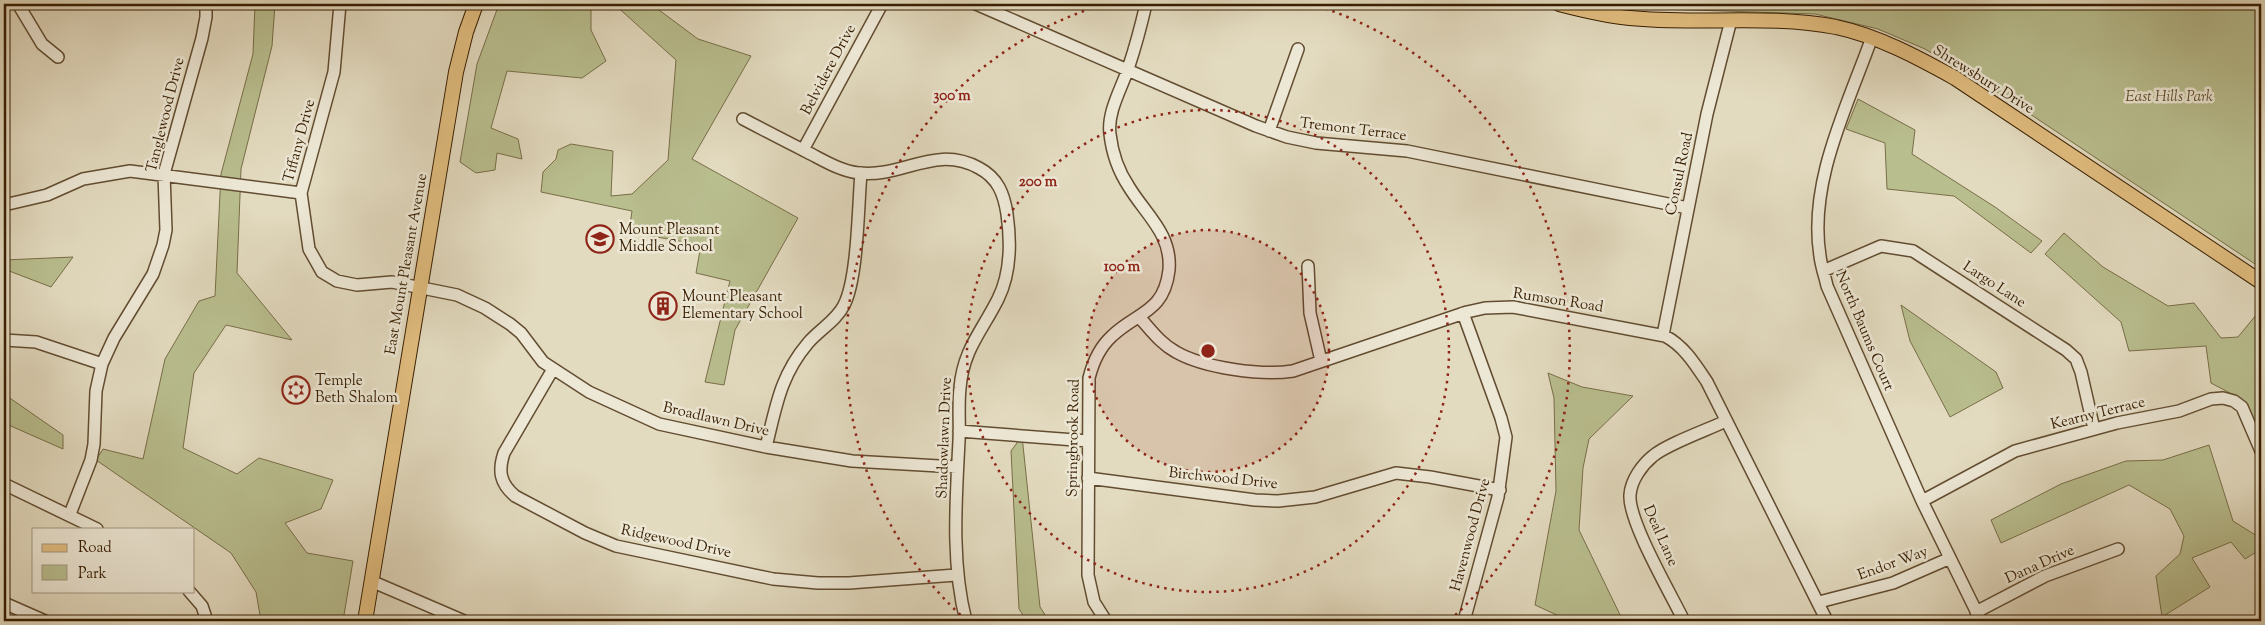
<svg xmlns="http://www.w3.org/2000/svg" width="2265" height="625" viewBox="0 0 2265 625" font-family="'Sorts Mill Goudy',serif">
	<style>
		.green { fill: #b9be8f; stroke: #786e48 }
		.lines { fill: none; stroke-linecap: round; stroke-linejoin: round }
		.minor-casing { stroke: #624d31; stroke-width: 14 }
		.major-casing { stroke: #371e01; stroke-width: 16 }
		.minor { stroke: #ede8d6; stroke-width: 11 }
		.major { stroke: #e2be80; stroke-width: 14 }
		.ring { fill: none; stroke: #8f2418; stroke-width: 2.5; stroke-dasharray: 2.5 5 }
		.labels { text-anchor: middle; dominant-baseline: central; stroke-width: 5; stroke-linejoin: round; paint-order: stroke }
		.street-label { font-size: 15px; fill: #371e01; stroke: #ede8d6 }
		.park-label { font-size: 15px; font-style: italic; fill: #5e4e2c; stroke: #ede8d6 }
		.poi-label { font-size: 15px; fill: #371e01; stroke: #ede8d6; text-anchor: start }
		.centre { fill: #8f2418; stroke: #ede8d6; stroke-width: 2.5 }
		.ring-label { font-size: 15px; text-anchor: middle; font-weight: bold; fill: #8f2418; stroke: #ede8d6; stroke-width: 5; stroke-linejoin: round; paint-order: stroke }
	</style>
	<rect width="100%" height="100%" fill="#e3dbc0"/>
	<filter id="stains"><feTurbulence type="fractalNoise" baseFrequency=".004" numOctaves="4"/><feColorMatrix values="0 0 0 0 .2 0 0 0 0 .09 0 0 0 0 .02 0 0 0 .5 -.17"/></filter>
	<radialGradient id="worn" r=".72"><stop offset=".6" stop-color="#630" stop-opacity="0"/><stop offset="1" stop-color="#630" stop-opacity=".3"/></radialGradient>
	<path class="green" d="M255 4H275L272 46 241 169 237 273 292 340 226 325 194 373 183 448 237 474 259 458 333 480 321 509 285 523 307 553 353 561 343 621H261L256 592 231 553 96 460 103 449 143 459 165 359 199 301 215 296 221 174 253 54Z
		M499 4H591V30L606 61 582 78 507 71 491 128 518 139 522 159 497 153 495 170 476 173 460 162 477 64Z
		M614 4H651L698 39 751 56 692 159 798 218 735 330 724 385 705 382 730 281 696 273 701 245 629 232 632 211 541 192 543 172 556 159 558 150 571 144 613 151 611 196 632 194 668 160 676 60Z
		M1662 4H2261V268L1994 90 1925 49 1878 29 1815 14 1661 9Z
		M1858 99 1915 130 1912 154 1995 207 2042 241 2031 253 1954 196 1887 189 1885 143 1846 129Z
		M2064 233 2103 267 2168 306 2194 303 2221 338 2238 337 2261 309V440L2243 400 2211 383 2206 346 2129 351 2121 322 2045 254Z
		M73 257 51 287 4 269V260Z
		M1901 305 1996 372 2003 388 1950 417 1910 341Z
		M1548 373 1582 387 1633 396 1589 439 1583 468 1579 530 1623 621H1570L1535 605 1556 491 1554 398Z
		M4 394 63 435V449L4 423Z
		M1022 436 1040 607 1049 621H1027L1019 609 1011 451Z
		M2209 445 2233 521 2257 536 2261 533V549L2245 559 2231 542 2192 558 2210 587 2162 617 2156 576 2180 554 2184 536 2170 509 2129 485 2001 543 1991 520 2061 484 2126 461 2163 460Z"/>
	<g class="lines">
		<g class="minor-casing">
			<path id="minor" d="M4 4H5
				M18 4 42 44 58 57
				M340 4 334 72 301 193 309 249 322 272 337 281 357 285 392 282 457 295 485 308 510 324 521 333 543 362 589 392 659 424 766 447 852 461 957 467
				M976 4 1256 126 1287 137 1316 143 1407 151 1688 208
				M1872 37C1848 105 1808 182 1820 256 1821 266 1825 276 1827 286L1922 501 1981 621
				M743 119C764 130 785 141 807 152 823 160 840 171 859 173 903 178 935 144 979 168 998 178 1004 194 1007 214 1011 242 1011 273 998 299 982 331 963 350 960 388 958 406 960 424 959 441 956 500 951 563 966 621
				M1269 131 1298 49
				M803 150 882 4
				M4 205 47 195 83 179 130 171 301 193
				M1308 266 1310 313 1321 361
				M1823 271 1881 246 1913 251 2066 350 2076 359 2081 372 2094 429
				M1463 313 1501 418 1506 437 1498 497 1464 621
				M1140 318C1151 330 1161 344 1176 352 1204 368 1262 376 1293 371L1467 312 1485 308 1513 307 1665 336C1684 346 1695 364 1707 382L1827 621
				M1663 335 1707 114 1731 20
				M4 340 36 342 102 364
				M553 369 504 453C498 471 500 483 515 496L585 533 616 546 773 579 818 583H849L956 575
				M959 431 1088 441
				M766 447C776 407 780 376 808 343 819 330 837 320 844 305 858 278 858 206 861 173
				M1088 478 1255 500 1278 501 1315 497 1396 473 1430 477 1500 490
				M4 484 97 529
				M1922 501 2015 451 2117 423 2179 411 2211 399 2223 398 2234 401 2242 407 2261 451
				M70 514 91 460 94 444 96 391 102 364 114 338 153 274 163 245 166 230 164 174 202 38 206 17V4
				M371 581 464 621
				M189 591 202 606 207 621
				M1819 602 1893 583 1948 559
				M4 603 45 621
				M1976 612 2045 576 2118 549
				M1106 621 1094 602 1088 575 1089 378C1093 362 1100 347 1112 336 1137 312 1164 313 1169 270 1172 234 1146 215 1129 187 1119 172 1112 152 1110 134 1107 113 1121 89 1128 69 1135 48 1141 26 1146 4
				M1684 621C1671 594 1628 521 1630 495 1631 480 1642 465 1653 456 1667 444 1707 430 1726 421"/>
		</g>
		<g class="major-casing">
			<path id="major" d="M1559 4C1582 10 1606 16 1630 18 1698 25 1768 14 1836 27 1878 36 1917 57 1955 78L2261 282
				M365 621 456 72 466 32 476 4"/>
		</g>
		<use href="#minor" class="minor"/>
		<use href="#major" class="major"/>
	</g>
	<circle cx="1208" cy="351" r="121" fill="#8f2418" fill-opacity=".12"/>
	<g class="ring">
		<circle cx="1208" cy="351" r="121"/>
		<circle cx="1208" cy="351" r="241"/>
		<path d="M966 620A362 362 0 0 1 1105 4M1311 4A362 362 0 0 1 1450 620"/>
	</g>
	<defs>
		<g id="school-ring" transform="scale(1.4375)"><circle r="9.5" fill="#ede8d6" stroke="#8f2418" stroke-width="1.5"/><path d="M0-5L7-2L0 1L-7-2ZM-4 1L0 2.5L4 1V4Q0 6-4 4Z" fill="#8f2418"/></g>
		<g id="building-ring" transform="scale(1.4375)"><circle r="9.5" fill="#ede8d6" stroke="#8f2418" stroke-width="1.5"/><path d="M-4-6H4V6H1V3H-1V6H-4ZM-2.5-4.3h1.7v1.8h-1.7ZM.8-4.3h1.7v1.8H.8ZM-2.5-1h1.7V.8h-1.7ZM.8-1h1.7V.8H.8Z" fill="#8f2418"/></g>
		<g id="synagogue-ring" transform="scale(1.4375)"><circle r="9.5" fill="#ede8d6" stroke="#8f2418" stroke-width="1.5"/><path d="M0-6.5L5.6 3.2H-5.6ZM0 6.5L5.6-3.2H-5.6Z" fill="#8f2418"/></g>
	</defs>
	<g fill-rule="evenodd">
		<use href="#school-ring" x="600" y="239"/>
		<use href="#building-ring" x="663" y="306"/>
		<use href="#synagogue-ring" x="296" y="390"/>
	</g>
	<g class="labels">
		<g class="street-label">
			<text transform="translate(829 70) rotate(-62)">Belvidere Drive</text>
			<text transform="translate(1983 80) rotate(32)">Shrewsbury Drive</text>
			<text transform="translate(166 115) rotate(-76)">Tanglewood Drive</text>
			<text transform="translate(1353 130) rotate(7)">Tremont Terrace</text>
			<text transform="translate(300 141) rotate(-75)">Tiffany Drive</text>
			<text transform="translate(1680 174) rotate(-78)">Consul Road</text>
			<text transform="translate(407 264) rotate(-80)">East Mount Pleasant Avenue</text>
			<text transform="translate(1994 285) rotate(33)">Largo Lane</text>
			<text transform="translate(1558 301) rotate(9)">Rumson Road</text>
			<text transform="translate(1864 331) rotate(67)">North Baums Court</text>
			<text transform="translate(2098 414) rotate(-14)">Kearny Terrace</text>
			<text transform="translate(716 420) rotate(13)">Broadlawn Drive</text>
			<text transform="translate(945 438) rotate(-88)">Shadowlawn Drive</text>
			<text transform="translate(1074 438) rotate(-89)">Springbrook Road</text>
			<text transform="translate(1223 479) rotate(6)">Birchwood Drive</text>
			<text transform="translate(1471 535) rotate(-75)">Havenwood Drive</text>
			<text transform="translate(1660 536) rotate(66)">Deal Lane</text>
			<text transform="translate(676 542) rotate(12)">Ridgewood Drive</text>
			<text transform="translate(1893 564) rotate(-20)">Endor Way</text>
			<text transform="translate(2040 565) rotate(-24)">Dana Drive</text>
		</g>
		<g class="park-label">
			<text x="2169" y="97">East Hills Park</text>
		</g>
		<g class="poi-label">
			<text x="619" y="230">Mount Pleasant<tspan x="619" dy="17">Middle School</tspan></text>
			<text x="682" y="297">Mount Pleasant<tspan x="682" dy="17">Elementary School</tspan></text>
			<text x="315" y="381">Temple<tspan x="315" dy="17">Beth Shalom</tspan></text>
		</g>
	</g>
	<circle cx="1208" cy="351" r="8" class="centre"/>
	<g class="ring-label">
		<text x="952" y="100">300 m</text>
		<text x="1038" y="186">200 m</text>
		<text x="1122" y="271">100 m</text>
	</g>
	<rect width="2265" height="625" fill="none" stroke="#e3dbc0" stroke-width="20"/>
	<rect x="5" y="5" width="2255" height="615" fill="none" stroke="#371e01" stroke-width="2.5"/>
	<rect x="10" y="10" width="2245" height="605" fill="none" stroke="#371e01"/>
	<rect x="32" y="528" width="162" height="65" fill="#ede8d6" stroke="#a49781"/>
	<rect x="42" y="544" width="25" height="8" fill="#e2be80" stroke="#a49781"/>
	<text x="78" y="552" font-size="15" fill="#371e01">Road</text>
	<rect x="42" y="565" width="25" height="15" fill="#b9be8f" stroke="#a49781"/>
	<text x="78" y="578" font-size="15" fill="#371e01">Park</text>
	<rect width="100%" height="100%" filter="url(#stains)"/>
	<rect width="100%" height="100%" fill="url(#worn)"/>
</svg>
